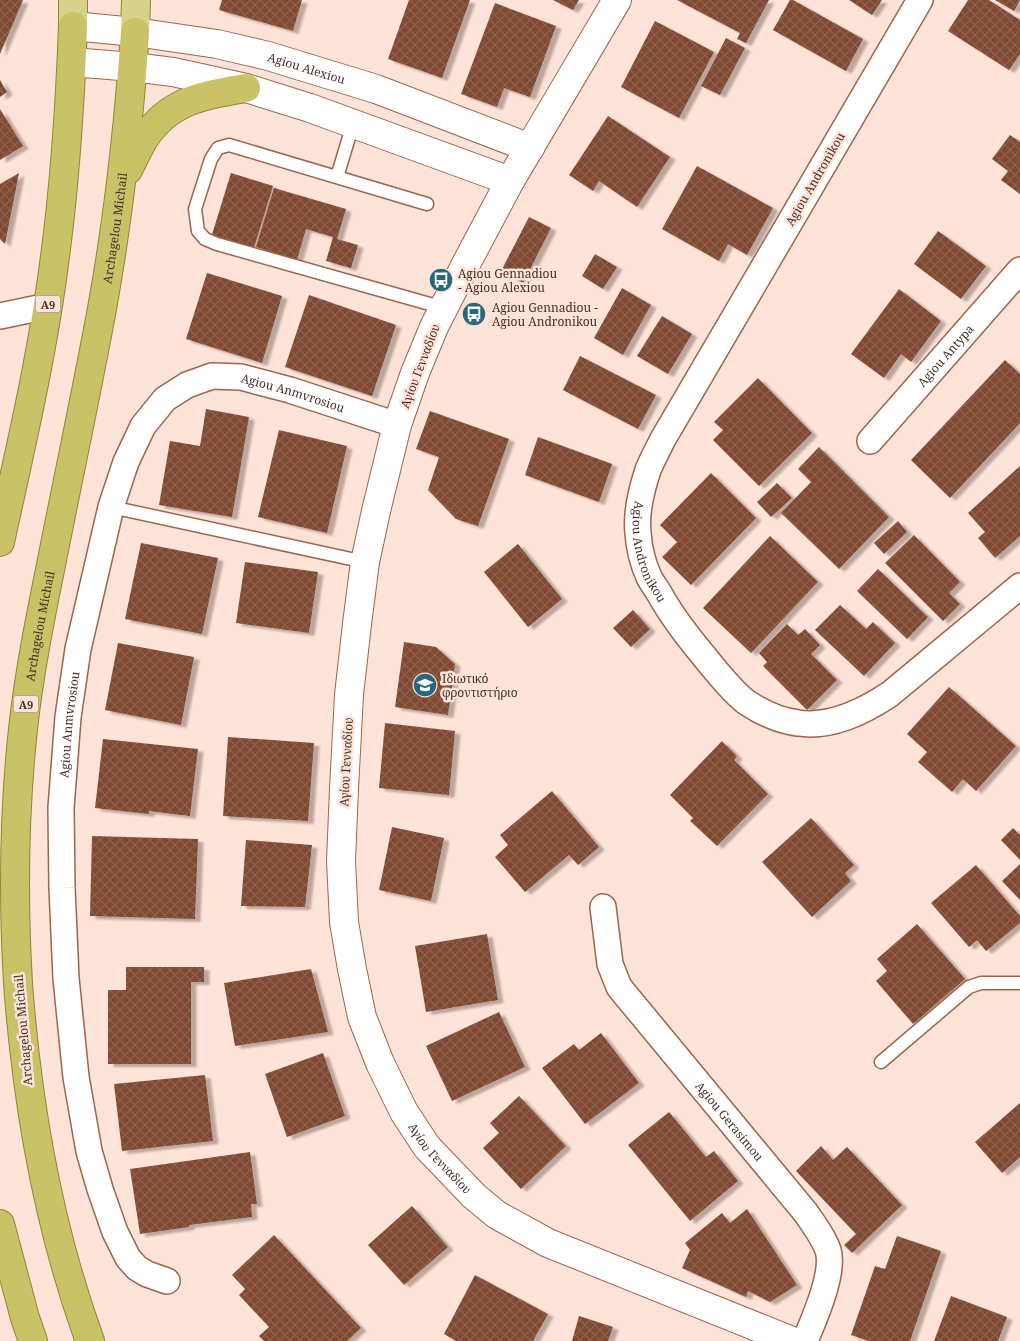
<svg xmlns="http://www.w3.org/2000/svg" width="1020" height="1341" viewBox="0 0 1020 1341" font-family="'Noto Serif',serif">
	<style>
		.building { fill: url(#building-cross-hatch); filter: url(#shadow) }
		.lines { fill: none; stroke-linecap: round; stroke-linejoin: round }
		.service-casing { stroke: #9d654c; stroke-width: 15 }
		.minor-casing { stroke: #9d654c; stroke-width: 28 }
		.tertiary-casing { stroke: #9d654c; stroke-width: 30 }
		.primary-casing { stroke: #938435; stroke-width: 30 }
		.trunk-casing { stroke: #938435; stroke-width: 30 }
		.service { stroke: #fff; stroke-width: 12 }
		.minor { stroke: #fff; stroke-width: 25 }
		.tertiary { stroke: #fff; stroke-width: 28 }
		.primary { stroke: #d7d18c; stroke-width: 28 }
		.trunk { stroke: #cac266; stroke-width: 28 }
		.labels { text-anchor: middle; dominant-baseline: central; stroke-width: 5; stroke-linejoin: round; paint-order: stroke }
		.shield { fill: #fee3d8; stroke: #7e6459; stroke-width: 1 }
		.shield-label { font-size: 11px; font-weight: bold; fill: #472e23 }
		.street-label { font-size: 12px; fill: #472e23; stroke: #fee3d8 }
		.poi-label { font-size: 12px; fill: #472e23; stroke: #fee3d8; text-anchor: start }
	</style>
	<defs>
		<pattern id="building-cross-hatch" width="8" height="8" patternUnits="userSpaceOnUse" patternTransform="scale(1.25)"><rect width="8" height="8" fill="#7f4931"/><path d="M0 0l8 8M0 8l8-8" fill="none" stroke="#8e614d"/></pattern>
		<filter id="shadow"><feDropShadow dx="5.5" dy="3" stdDeviation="1" flood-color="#0004"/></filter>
	</defs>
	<rect width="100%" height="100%" fill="#fee3d8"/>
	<path class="building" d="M0 0H23L0 54Z
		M222 0H302L293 31 219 10Z
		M409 0H470L442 78 388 59Z
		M553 0H579L573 10Z
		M677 0H769L746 43 737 39 740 33Z
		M790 0H793L863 39 846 71 773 30Z
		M849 0H882L872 15Z
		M968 0H989L1020 20V54L1009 70 948 31Z
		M995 0H1020L1014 11Z
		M495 3 556 26 530 97 504 88 497 107 461 94Z
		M655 21 714 52 679 118 621 87Z
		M726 38 745 48 720 95 701 86Z
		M0 80 7 92 0 97Z
		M0 109 23 146 0 160Z
		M608 116 670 157 637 207 599 181 593 191 569 175Z
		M1010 135 1020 142V194L1001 180 1008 171 992 159Z
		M697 166 773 208 747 255 728 244 719 261 662 229Z
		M19 173 5 244 0 239V184Z
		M231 173 273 186 252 254 210 241Z
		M274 188 346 209 337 239 358 245 351 268 326 261 333 237 306 229 297 260 256 247Z
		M529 217 551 228 523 283 501 271Z
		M938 231 986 266 961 299 914 264Z
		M595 254 617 267 603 289 582 276Z
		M207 273 282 296 262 363 186 339Z
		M622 288 651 305 623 355 594 338Z
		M899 289 941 321 911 362 901 354 884 378 851 354Z
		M309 295 396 325 372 396 285 367Z
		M662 316 692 334 668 374 637 356Z
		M580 356 656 395 638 429 563 390Z
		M1005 360 1020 374V423L950 498 911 460Z
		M758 378 812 433 759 486 713 440 723 430 714 422Z
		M206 409 249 417 232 517 159 505 170 441 200 446Z
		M430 411 509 439 478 526 456 519 428 490 439 457 416 449Z
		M279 430 347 446 327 533 258 517Z
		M538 437 612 464 599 502 525 475Z
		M819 447 889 517 839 569 781 513 811 482 798 469Z
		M1020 466V536L995 558 978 538 985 532 968 513Z
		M711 473 756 518 691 585 662 557 677 542 660 525Z
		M777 483 792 498 771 517 757 502Z
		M898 521 907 532 884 554 874 543Z
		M914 535 960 582 949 593 960 604 943 621 885 563Z
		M770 536 818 582 751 653 703 608Z
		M141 543 218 558 202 634 125 619Z
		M518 544 562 599 528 627 484 572Z
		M245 562 318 572 309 633 236 623Z
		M878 569 928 617 907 639 857 591Z
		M840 605 866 629 873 622 895 643 864 676 815 630Z
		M633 610 650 629 631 647 613 628Z
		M787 624 798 635 805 629 820 645 811 654 837 680 807 710 763 666 767 662 759 653Z
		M404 642 436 647 455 664 448 715 395 707Z
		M118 643 194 657 181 725 105 710Z
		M949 687 1016 746 976 791 963 779 952 792 918 762 927 752 907 734Z
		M385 723 455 731 449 795 379 788Z
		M228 737 314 743 308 821 223 816Z
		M103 739 198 749 190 816 149 811V814L95 808Z
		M722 741 737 756 734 760 768 794 717 846 690 821 693 818 670 795Z
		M552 791 599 847 578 865 569 855 525 892 495 857 508 845 500 835Z
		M811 818 854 865 845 873 851 881 812 917 762 862Z
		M392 827 444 838 431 901 379 890Z
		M1013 828 1020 835V860L1001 840Z
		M92 836 198 839 195 919 90 916Z
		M246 840 312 845 305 907 241 906Z
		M1020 864V900L1002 881Z
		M976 865 1020 916V923L986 951 977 940 969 947 931 903Z
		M917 924 965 979 913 1024 876 981 887 971 877 959Z
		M487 934 498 1000 426 1012 415 946Z
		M126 967H204V982H191V1064H108V990H126Z
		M311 969 328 1032 235 1046 224 983Z
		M499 1012 525 1067 452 1101 426 1046Z
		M601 1033 639 1083 585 1124 542 1068 574 1044 579 1050Z
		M323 1053 345 1116 287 1137 265 1074Z
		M205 1075 213 1141 122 1151 114 1084Z
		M519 1096 566 1146 521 1189 483 1148 499 1133 490 1123Z
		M1020 1103V1157L1002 1173 975 1142Z
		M669 1112 706 1157 714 1151 738 1181 690 1221 628 1145Z
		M821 1146 833 1160 847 1147 902 1205 852 1253 844 1245 856 1234 796 1171Z
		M250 1152 257 1204H251L252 1217 189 1225V1227L140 1234 130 1169Z
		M412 1206 448 1247 404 1285 368 1245Z
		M747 1209 797 1285 770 1302 748 1291 746 1297 682 1268 690 1250 685 1243 722 1213 730 1223Z
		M274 1235 361 1328 347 1341H264L259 1336 269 1327 239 1295 245 1289 232 1275Z
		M897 1236 941 1251 910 1341H869L851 1335 875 1266 885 1269Z
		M475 1275 548 1314 533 1341H456L444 1334Z
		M951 1296 1007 1317 998 1341H934Z
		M579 1316 613 1327 608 1341H572Z"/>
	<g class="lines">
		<g class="service-casing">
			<path id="service" d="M337 177 353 124
				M427 204 229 145 218 148 211 159 195 209 198 231 205 239 217 244 444 308
				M111 507 365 562
				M881 1062 969 987 981 983H1020"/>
		</g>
		<g class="minor-casing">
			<g id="minor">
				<path id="s1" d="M920 0 663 439C658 449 652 460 648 470 642 488 636 514 638 533 639 547 643 564 649 577 652 583 656 588 659 593 674 620 693 643 712 666 723 679 733 692 746 702 761 712 781 721 798 723 831 728 863 712 890 694L1020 586"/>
				<path d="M0 316 48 306"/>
				<path id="s2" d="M870 441 1020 270"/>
				<path id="s3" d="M603 907 610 964 619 987 806 1213C814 1225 823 1236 828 1250 835 1273 814 1319 805 1341"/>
				<path id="s4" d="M167 1281 147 1274 137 1268 128 1258 115 1232 100 1189 89 1151 76 1077 66 978 62 888 61 808 68 717 78 649 111 507 126 462 143 426 165 399 187 385 212 376 241 377 290 390 397 425"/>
			</g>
		</g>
		<g class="tertiary-casing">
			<g id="tertiary">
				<path id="s5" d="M617 0 510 181 467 262 434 327 415 373 397 425 376 511 365 562 357 624 349 695 344 789 341 861 344 922 352 969 362 1017 380 1063 404 1112 427 1147 474 1196 497 1215 548 1243 792 1341"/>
				<path id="s6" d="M73 26 135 32 217 44 268 56 376 89 530 148"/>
				<path d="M72 62 133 67 173 72 246 88 310 108 510 181"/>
			</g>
		</g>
		<g class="primary-casing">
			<path id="primary" d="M73 0V26
				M135 32 136 0"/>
		</g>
		<g class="trunk-casing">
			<g id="trunk">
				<path d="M128 170C133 160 138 149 144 139 169 100 204 95 246 88"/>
				<path d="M0 542C20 450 42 357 54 264 65 185 70 105 73 26"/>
				<path d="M0 1224 25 1318 33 1341"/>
				<path id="s7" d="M90 1341C48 1226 27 1105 18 983 13 898 14 813 23 729 29 674 40 619 51 565 68 478 87 391 103 303 119 213 129 123 135 32"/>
			</g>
		</g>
		<use href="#service" class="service"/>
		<use href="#minor" class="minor"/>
		<use href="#tertiary" class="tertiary"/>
		<use href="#primary" class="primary"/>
		<use href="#trunk" class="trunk"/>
	</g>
	<defs>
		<g id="bus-disc" transform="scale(1.25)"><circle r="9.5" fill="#29677d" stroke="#fee3d8"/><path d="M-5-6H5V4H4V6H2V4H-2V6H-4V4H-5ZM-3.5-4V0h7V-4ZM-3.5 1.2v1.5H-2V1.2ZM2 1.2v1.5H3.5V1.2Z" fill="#fff"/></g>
		<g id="school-disc" transform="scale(1.25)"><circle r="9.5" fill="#29677d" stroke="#fee3d8"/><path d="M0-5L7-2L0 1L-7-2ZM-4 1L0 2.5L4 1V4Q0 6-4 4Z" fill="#fff"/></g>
	</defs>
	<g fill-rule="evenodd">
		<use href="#bus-disc" x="441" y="280"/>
		<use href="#bus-disc" x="474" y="314"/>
		<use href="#school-disc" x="425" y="685"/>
	</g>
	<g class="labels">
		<g class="shield">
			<rect x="35.5" y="295.5" width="25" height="17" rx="4"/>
			<rect x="13.5" y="695.5" width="25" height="17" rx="4"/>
		</g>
		<g class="shield-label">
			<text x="48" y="304">A9</text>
			<text x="26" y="704">A9</text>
		</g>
		<g class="street-label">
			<text stroke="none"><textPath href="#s6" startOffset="238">Agiou Alexiou</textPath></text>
			<text transform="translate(815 179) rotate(-60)">Agiou Andronikou</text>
			<text stroke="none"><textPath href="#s7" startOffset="1130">Archagelou Michail</textPath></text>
			<text stroke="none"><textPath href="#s2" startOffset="114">Agiou Antypa</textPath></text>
			<text transform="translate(420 366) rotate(-69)">Αγίου Γενναδίου</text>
			<text stroke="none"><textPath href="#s4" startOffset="1069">Agiou Anmvrosiou</textPath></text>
			<text stroke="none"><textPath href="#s1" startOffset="628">Agiou Andronikou</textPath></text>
			<text stroke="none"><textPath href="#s7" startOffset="725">Archagelou Michail</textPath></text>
			<text stroke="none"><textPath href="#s4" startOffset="589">Agiou Anmvrosiou</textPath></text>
			<text transform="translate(346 762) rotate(-87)">Αγίου Γενναδίου</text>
			<text transform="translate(23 1030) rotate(-95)">Archagelou Michail</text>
			<text stroke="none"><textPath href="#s3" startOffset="256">Agiou Gerasimou</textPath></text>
			<text stroke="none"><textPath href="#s5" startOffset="1241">Αγίου Γενναδίου</textPath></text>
		</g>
		<g class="poi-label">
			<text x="458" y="273">Agiou Gennadiou<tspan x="458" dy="14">- Agiou Alexiou</tspan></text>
			<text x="492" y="307">Agiou Gennadiou -<tspan x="492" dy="14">Agiou Andronikou</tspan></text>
			<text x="442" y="678">Ιδιωτικό<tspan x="442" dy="14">φροντιστήριο</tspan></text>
		</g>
	</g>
</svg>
